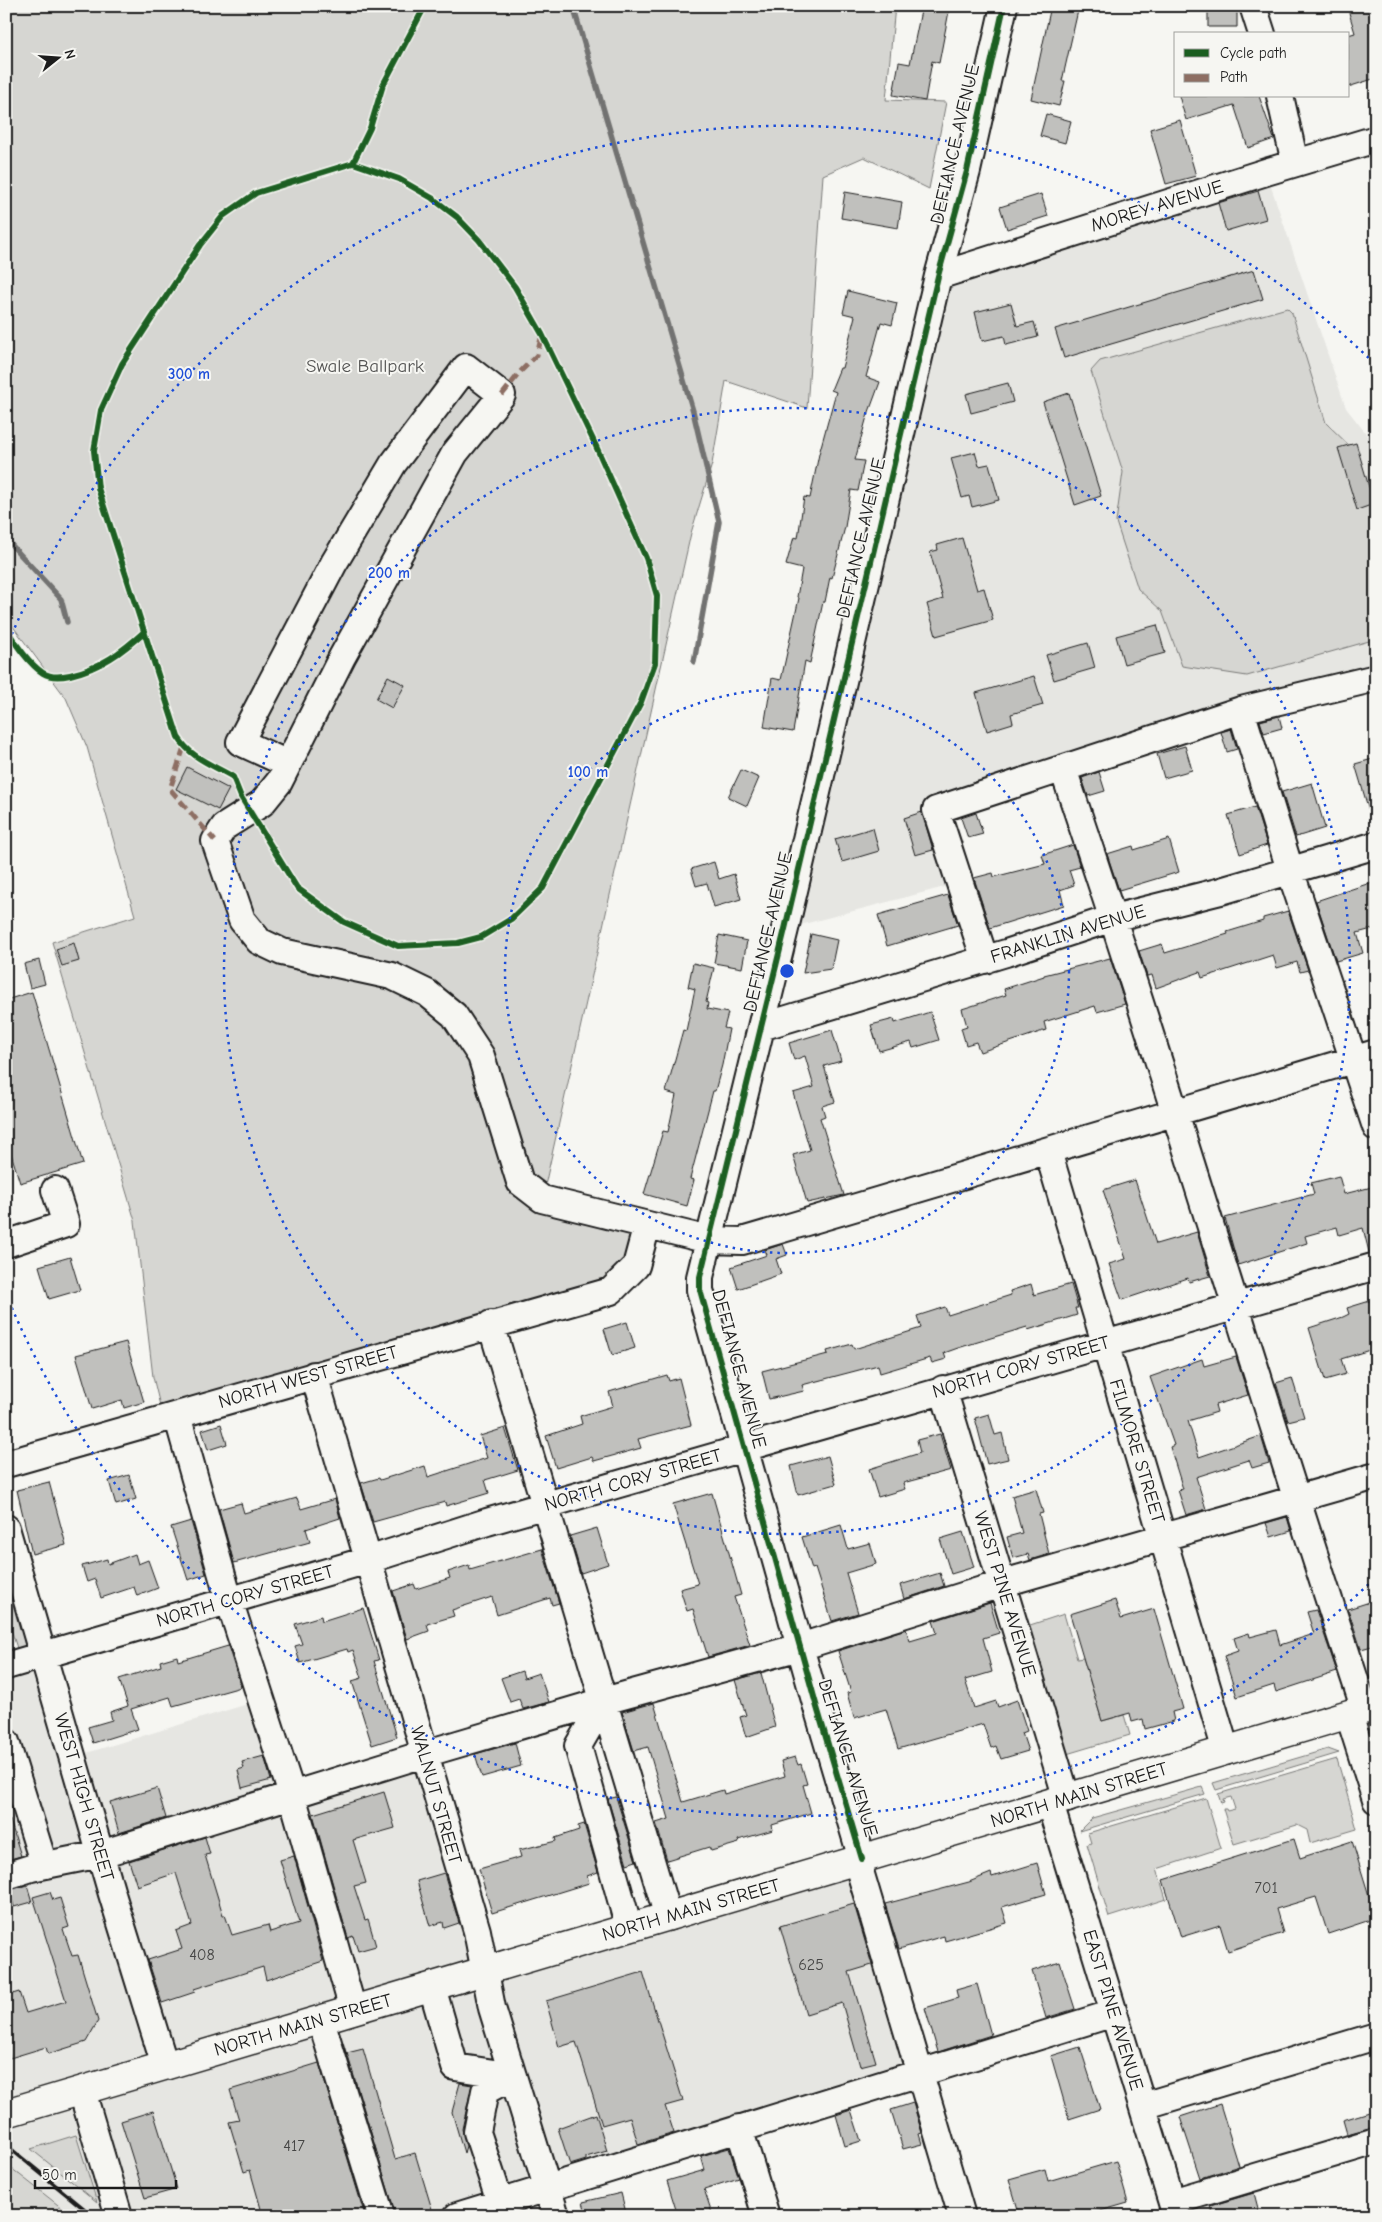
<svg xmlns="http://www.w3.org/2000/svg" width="1382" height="2222" viewBox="0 0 1382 2222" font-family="'Comic Neue',sans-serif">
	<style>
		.built { fill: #e6e6e2 }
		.green { fill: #d6d6d2; stroke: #797977 }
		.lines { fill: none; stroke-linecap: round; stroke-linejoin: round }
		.stream { stroke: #727271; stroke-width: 5.5 }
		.building { fill: #c0c0bd; stroke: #1c1c1c }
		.minor-casing { stroke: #1c1c1c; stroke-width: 30 }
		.major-casing { stroke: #1c1c1c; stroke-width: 31 }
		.minor { stroke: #f6f6f2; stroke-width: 26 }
		.major { stroke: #f6f6f2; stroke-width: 28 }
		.rail { stroke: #1c1c1c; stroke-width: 4 }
		.quiet { stroke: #8d6e63; stroke-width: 5; stroke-dasharray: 10 5; stroke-linecap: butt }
		.cycleway-casing { stroke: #f6f6f2; stroke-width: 9 }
		.cycleway { stroke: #1b5e20; stroke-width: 6 }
		.ring { fill: none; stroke: #1d4ed8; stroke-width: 2.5; stroke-dasharray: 2.5 5 }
		.labels { text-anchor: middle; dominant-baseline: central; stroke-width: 4; stroke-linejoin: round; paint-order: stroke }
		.number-label { font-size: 16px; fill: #454544 }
		.street-label { font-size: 19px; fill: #1c1c1c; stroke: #f6f6f2 }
		.park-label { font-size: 19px; fill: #545453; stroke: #f6f6f2 }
		.centre { fill: #1d4ed8; stroke: #f6f6f2; stroke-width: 2.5 }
		.ring-label { font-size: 15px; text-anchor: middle; font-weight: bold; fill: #1d4ed8; stroke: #f6f6f2; stroke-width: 4; stroke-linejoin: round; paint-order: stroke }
	</style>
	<rect width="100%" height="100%" fill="#f6f6f2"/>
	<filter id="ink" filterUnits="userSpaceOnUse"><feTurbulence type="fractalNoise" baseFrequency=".02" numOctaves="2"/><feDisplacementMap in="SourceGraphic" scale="10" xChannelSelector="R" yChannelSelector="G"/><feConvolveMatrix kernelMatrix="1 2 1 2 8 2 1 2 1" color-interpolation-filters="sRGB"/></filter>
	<g filter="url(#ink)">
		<path class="built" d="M1266 172 1346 408 1376 446V679L929 798 952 885 785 929 938 276Z
			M43 1655 73 1757 261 1700 292 1795 424 1754 485 1972 857 1861 920 2073 548 2187 556 2216H6V1666Z"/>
		<path class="green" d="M6 6H895L886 100 946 102 929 189 864 157 823 175 807 408 726 381 712 464 691 533 542 1199 647 1225 611 1291 163 1418 153 1377 135 1221 52 942 135 916 87 747 66 698 6 617Z
			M1287 308 1292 313 1326 423 1357 453 1376 511V639L1247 676 1182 666 1162 611 1138 589 1116 522 1123 472 1091 371 1100 361Z
			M6 1566 34 1658 21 1661 6 1613Z
			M1064 1614 1077 1659 1083 1658 1102 1721 1124 1715 1130 1735 1060 1756 1027 1626Z
			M1328 1749 1339 1753 1216 1790 1213 1783Z
			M1337 1759 1357 1829 1310 1843 1307 1830 1297 1825 1234 1844 1223 1809H1226L1227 1811 1235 1809 1231 1797 1223 1799 1224 1802 1221 1803 1218 1794Z
			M1202 1787 1205 1794 1079 1831 1092 1818Z
			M1206 1798 1221 1848 1157 1869 1166 1899 1109 1917 1087 1844 1091 1843 1088 1833Z
			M76 2135 97 2202 31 2149Z
			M6 2164 72 2216H6V2195L11 2189 6 2186Z"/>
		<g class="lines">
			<path class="stream" d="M573 6 693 411 719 522 694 662
				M6 539 61 599 67 622"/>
		</g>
		<path class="building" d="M922 6H950L939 63 932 61 925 101 893 95 899 62 910 64Z
			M1051 6H1079L1062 81H1065L1059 106 1031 99Z
			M1208 6H1237V27H1208Z
			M1347 6H1376V78L1348 87V35L1355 33Z
			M1179 96H1259L1274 139 1248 148 1234 105 1186 120Z
			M1046 114 1071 121 1065 143 1040 136Z
			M1180 120 1196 176 1166 184 1150 129Z
			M1258 191 1266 219 1226 231 1218 203Z
			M845 192 902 202 898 228 841 218Z
			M1041 194 1048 216 1007 229 1000 207Z
			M1254 270 1263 299 1064 358 1055 329Z
			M848 291 897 303 892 325 881 322 866 377 880 382 866 420 855 460 864 461 858 491 851 490 845 527 832 578 830 577 825 602H823L810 663 805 661 793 732 764 727 772 678 781 680 799 598 797 597 802 569 786 565 794 537 798 538 804 497 810 498 819 454 836 392 831 390 840 368H842L855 316 843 313Z
			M1011 303 1017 326 1034 322 1038 337 1006 345 1004 336 982 341 975 312Z
			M1008 383 1013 402 971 413 966 394Z
			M1069 393 1101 496 1075 505 1043 402Z
			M1356 443 1374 504 1357 510 1338 448Z
			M975 452 979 466 989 464 999 500 972 507 969 496 962 498 951 458Z
			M962 538 977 590 984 588 993 620 936 636 927 604 943 599 930 552 938 550 937 545Z
			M1157 625 1165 653 1124 664 1116 636Z
			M1088 643 1095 668 1054 680 1046 655Z
			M388 676 405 685 392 708 376 699Z
			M1034 676 1043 705 1011 714 1013 723 987 731 976 693Z
			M1279 716 1282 728 1264 733 1260 721Z
			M1231 729 1237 749 1227 752 1221 732Z
			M1185 746 1192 770 1164 778 1157 754Z
			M1376 758V820L1372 821 1355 764Z
			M187 767 229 789 218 810 176 789Z
			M741 770 759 778 747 806 728 797Z
			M1099 772 1105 791 1088 796 1082 778Z
			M1312 783 1325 828 1296 837 1282 792Z
			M1255 807 1267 845 1240 854 1228 815Z
			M922 812 933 850 915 855 904 818Z
			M976 813 983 834 968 838 961 818Z
			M873 828 879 851 842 862 835 839Z
			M1169 839 1179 872 1119 890 1107 854 1133 846 1134 850Z
			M1073 845 1080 867 1069 870 1074 885 1060 890 1064 905 990 928 974 878 993 873 994 877 1045 864 1042 855Z
			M714 862 719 879 734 874 741 899 714 907 707 883 696 886 691 869Z
			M1376 881V928L1357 933 1363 953 1336 961 1316 901Z
			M948 895 958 925 887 946 878 915Z
			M1288 911 1308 970 1300 972 1297 962 1277 968 1273 955 1202 978 1200 972 1156 988 1152 975 1147 976 1139 951 1162 944 1165 953 1228 934 1227 932 1263 921V918Z
			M811 934 837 940 831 969 803 973Z
			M719 935 747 941 742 968 714 963Z
			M74 943 79 961 62 966 56 949Z
			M1110 958 1125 1004 1097 1012 1095 1006 1044 1022 1046 1030 980 1052 976 1042 966 1045 961 1028 967 1026 962 1009 1006 995 1004 989 1044 976V975Z
			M39 960 45 984 30 988 24 964Z
			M693 963 714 968 706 1002 708 1003 707 1009 728 1013 724 1028 729 1029 722 1065 715 1091H713L690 1179 694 1180 687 1206 644 1194 663 1131 668 1132 676 1095 666 1092 683 1030 686 1031 695 989 688 987Z
			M32 992 83 1164 20 1183 6 1137V1000Z
			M930 1012 939 1040 913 1048 911 1042 879 1051 871 1025 894 1019 895 1023Z
			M832 1030 841 1061 824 1066 835 1102 822 1106 825 1116 820 1118 844 1195 807 1203 793 1155 810 1150 793 1093 814 1087 805 1056 794 1060 789 1043Z
			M1339 1176 1344 1194 1376 1186V1251L1369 1252 1363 1228 1339 1235 1337 1227 1305 1236 1307 1243 1238 1265 1225 1218 1314 1194 1311 1183Z
			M1135 1180 1156 1244 1197 1232 1210 1276 1189 1282 1188 1278 1122 1300 1109 1264 1126 1259 1103 1190Z
			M783 1244 787 1255 776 1259 781 1274 738 1289 731 1267 767 1255 765 1250Z
			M70 1257 80 1290 49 1299 39 1266Z
			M1031 1284 1034 1295 1071 1284 1078 1308H1075L1077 1315 1028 1330 1027 1327 958 1348 944 1353 946 1359 932 1363 930 1358 880 1373 878 1365 802 1385 804 1391 769 1399 762 1371 828 1354 827 1351 852 1344 854 1349 921 1328 917 1316 945 1307 948 1315 1011 1295 1010 1291Z
			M1373 1300 1376 1308V1348L1341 1359 1346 1374 1325 1380 1309 1328 1343 1317 1349 1314 1347 1308Z
			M627 1322 635 1348 612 1355 604 1329Z
			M126 1342 144 1402 124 1408 122 1400 92 1409 76 1355Z
			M1236 1357 1248 1395 1215 1405 1217 1412 1188 1421 1199 1457 1261 1436 1269 1463 1252 1468 1249 1460 1196 1477 1206 1509 1186 1515 1178 1490 1183 1489 1170 1447 1174 1445 1150 1377 1202 1359 1204 1366Z
			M667 1375 669 1381 679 1378 691 1425 638 1439 641 1448 594 1461 592 1457 556 1468 546 1436 582 1424 580 1416 613 1406 609 1392Z
			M1292 1378 1304 1417 1288 1421 1276 1383Z
			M989 1414 995 1435 1002 1433 1008 1459 987 1464 975 1418Z
			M221 1424 227 1444 208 1450 202 1430Z
			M505 1428 518 1470 485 1480 489 1493 446 1506 445 1502 373 1522 361 1483 379 1478 380 1480 425 1466 428 1477 487 1458 480 1436Z
			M940 1434 951 1470 903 1483 905 1489 878 1497 869 1469 920 1453 917 1440Z
			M828 1456 836 1484 798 1495 791 1466Z
			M129 1475 136 1499 116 1505 109 1481Z
			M49 1482 66 1545 32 1554 17 1490Z
			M1036 1489 1043 1513 1039 1514 1049 1554 1030 1560 1028 1554 1013 1558 1007 1537 1022 1533 1012 1496Z
			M712 1493 741 1595 734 1597 750 1645 708 1657 693 1609 687 1611 680 1589 698 1584 673 1504Z
			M297 1498 301 1509 335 1499 340 1518 306 1529 310 1542 234 1563 219 1509 241 1503 244 1513Z
			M1287 1517 1291 1531 1271 1537 1266 1523Z
			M191 1521 206 1574 188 1580 171 1527Z
			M841 1525 848 1549 870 1543 876 1564 846 1573 858 1613 832 1621 815 1568 812 1569 802 1537Z
			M597 1528 608 1564 581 1573 570 1536Z
			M963 1532 974 1567 951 1574 940 1539Z
			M542 1549 559 1603 552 1605 550 1598 497 1615 492 1597 452 1610 454 1616 427 1624 429 1631 407 1639 393 1591 414 1584 416 1589 450 1578 448 1572 469 1565 470 1570Z
			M135 1554 138 1564 148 1560 158 1588 137 1596 134 1587 101 1598 95 1579 87 1582 82 1566 107 1559 108 1564Z
			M940 1573 944 1586 904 1599 900 1585Z
			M1115 1600 1121 1619 1154 1609 1183 1709 1172 1712 1174 1721 1145 1729 1143 1719 1132 1722 1130 1713 1102 1721 1070 1614Z
			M1376 1600V1645L1361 1649 1348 1609Z
			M990 1603 999 1633 983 1638 992 1672 965 1680 974 1708 996 1701 998 1707 1017 1700 1027 1731 1022 1733 1028 1751 1001 1759 996 1746 991 1748 983 1724 898 1749 886 1709 854 1718 847 1693 851 1692 838 1651 906 1629 910 1641 937 1633 933 1621Z
			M363 1608 379 1660 374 1661 397 1737 372 1745 352 1681 362 1678 353 1650 348 1652 347 1649 300 1663 295 1646 302 1644 295 1624 321 1616 322 1621Z
			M1316 1610 1337 1672 1276 1692 1274 1685 1237 1697 1224 1656 1238 1651 1234 1638 1249 1633 1250 1637 1276 1630 1280 1645 1314 1634 1307 1612Z
			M228 1646 241 1687 173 1706 170 1697 131 1709 138 1729 93 1743 88 1727 112 1720 110 1712 128 1706 119 1679 161 1666 160 1661 177 1656 178 1661Z
			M522 1671 524 1678 539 1673 549 1702 523 1709 519 1699 510 1702 501 1678Z
			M761 1673 775 1727 746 1737 740 1717 746 1715 735 1680Z
			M654 1703 683 1802 723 1790 724 1794 785 1776 781 1761 795 1757 798 1765 801 1764 807 1784 803 1785 811 1813 772 1825 773 1830 738 1840 739 1843 711 1851 709 1847 667 1860 656 1823 669 1819 648 1747 634 1751 622 1712Z
			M515 1743 521 1766 482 1777 475 1754Z
			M264 1756 271 1780 242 1788 238 1770 244 1768 242 1762Z
			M157 1788 166 1818 119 1833 110 1802Z
			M384 1792 395 1828 353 1840 366 1883 354 1886 365 1920 368 1919 376 1946 358 1951 353 1936 348 1938 313 1814Z
			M616 1797 636 1861 627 1864 608 1799Z
			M6 1820H10L21 1856 6 1860Z
			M584 1824 598 1872 587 1876 589 1883 492 1913 479 1869 521 1857 519 1850 556 1841 555 1838 579 1830 578 1826Z
			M205 1837 210 1854 205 1855 223 1915H225L232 1935 268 1925 270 1932 299 1923 280 1860 294 1856 323 1961 266 1980 263 1967 194 1989 195 1992 162 2003 148 1960 182 1949 176 1931 192 1925 176 1873 137 1886 129 1861Z
			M1294 1839 1300 1858 1352 1841 1376 1918 1328 1934 1316 1897 1276 1909 1283 1933 1228 1951 1220 1925 1181 1937 1163 1880Z
			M1037 1863 1046 1894 1002 1907 1007 1923 945 1941 944 1936 899 1949 885 1904 969 1882 991 1873 992 1877Z
			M444 1873 459 1923 444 1928 443 1922 430 1926 417 1881Z
			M27 1885 32 1902 14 1907 10 1890Z
			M50 1892 53 1900 60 1898 69 1927 63 1929 72 1956 78 1955 98 2021 86 2042 48 2054 46 2047 10 2058 6 2046V1996L19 1992 26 2013 66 2001 33 1897Z
			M854 1904 872 1965 849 1972 876 2062 860 2066 842 2003 806 2014 780 1926Z
			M1060 1962 1075 2009 1046 2018 1032 1971Z
			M643 1972 683 2101 665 2106 674 2133 638 2144 630 2117 602 2125 576 2042 559 2047 546 2001Z
			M977 1984 991 2035 938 2052 925 2008 958 1998 956 1990Z
			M1080 2047 1100 2109 1069 2119 1051 2056Z
			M363 2049 395 2159 415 2153 434 2216H396L347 2053Z
			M319 2063 365 2216H263L250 2170 244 2172 229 2122 239 2120 230 2090Z
			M460 2083 472 2085 462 2129 466 2146 464 2153 452 2112Z
			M913 2103 922 2133 919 2134 922 2144 903 2149 891 2110Z
			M1220 2104 1239 2166 1200 2178 1180 2117Z
			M851 2110 861 2141 845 2146 836 2115Z
			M1376 2110V2126L1347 2134 1343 2120Z
			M153 2111 177 2189 145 2198 121 2121Z
			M596 2114 607 2151 586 2157V2160L570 2165 558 2128Z
			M729 2148 739 2178 704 2189 713 2216H678L667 2181 705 2170 701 2156Z
			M1116 2161 1128 2203 1083 2216H1020L1009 2179 1045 2169 1048 2181Z
			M621 2193 626 2213 615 2216H587L583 2202Z
			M1254 2193 1260 2216H1213L1210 2206Z"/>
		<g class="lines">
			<g class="minor-casing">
				<path id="minor" d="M1253 6 1262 34
					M1280 96 1295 163
					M938 276 1266 172 1376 139
					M1241 710 1290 870 1376 1127
					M288 764 240 742 334 563 393 464 466 367 502 395 455 453 342 657 279 782 262 803 224 827 215 841 242 920 259 941 282 952 392 976 427 993 454 1015 481 1056 520 1182 542 1199 709 1240 742 1241 1376 1053
					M1063 769C1169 1081 1261 1397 1365 1710
					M985 960 936 810 1241 710 1376 678
					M761 1027 1006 953 1113 918 1221 891 1376 845
					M1048 1151C1106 1352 1168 1551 1226 1751
					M6 1244 66 1224 55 1190
					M491 1324 668 1917
					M314 1375 477 1931 492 2008 556 2216
					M943 1389 1067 1799
					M177 1415 229 1600 292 1795 353 2010
					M6 1464 611 1291 636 1266 647 1225
					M6 1528 112 1894 165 2066
					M6 1666 368 1560 487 1522 1376 1266
					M604 1701 578 1746 629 1928
					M1349 1715 1376 1800
					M6 1742 44 1865
					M1050 1804 1176 2216
					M862 1859 816 1704 700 1290V1277L785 929 938 276 967 171 1004 6
					M857 1861 962 2216
					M6 1876 31 1868 101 1854 424 1754 604 1701 800 1647 1014 1580 1376 1476
					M432 1987 455 2067 513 2076
					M321 2020 381 2216
					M82 2091 119 2216
					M1143 2106 1376 2036
					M739 2128 766 2216
					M500 2202 477 2132 485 2091 513 2076
					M1172 2202 1376 2141
					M457 2216 1114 2013"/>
			</g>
			<g class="major-casing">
				<path id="major" d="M6 2113 1376 1706"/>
			</g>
			<use href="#minor" class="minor"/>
			<use href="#major" class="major"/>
			<path class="rail" d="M6 2145 93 2216"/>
			<path class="quiet" d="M502 395 521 371 537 355 542 334
				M184 747 170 789 215 841"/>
			<g class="cycleway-casing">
				<path id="cycleway" d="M353 163 399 179 432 198 457 217 479 240 515 287 542 334 595 444 646 558 657 596 655 663 641 702 543 888 511 919 481 937 458 943 398 946 344 922 297 888 241 797 233 777C211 764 192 759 178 737L98 488 94 451 101 410 122 364 200 245 223 216 256 193Z
					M353 163 370 128 383 85 425 6
					M6 629C16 644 29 664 43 673 51 678 61 677 70 675 101 668 122 652 145 631
					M862 1859 816 1704 700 1290V1277L785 929 938 276 967 171 1004 6"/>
			</g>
			<use href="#cycleway" class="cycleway"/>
		</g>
	</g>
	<g class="ring">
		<circle cx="787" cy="971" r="282"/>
		<circle cx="787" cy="971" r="563"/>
		<path d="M1374 1579A845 845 0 0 1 6 1294M6 648A845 845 0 0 1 1374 363"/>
	</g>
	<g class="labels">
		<g class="number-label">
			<text x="1266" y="1888">701</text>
			<text x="202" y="1955">408</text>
			<text x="811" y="1965">625</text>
			<text x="294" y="2146">417</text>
		</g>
		<g class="street-label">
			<text transform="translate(955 144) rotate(-77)">DEFIANCE AVENUE</text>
			<text transform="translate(1157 206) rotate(-17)">MOREY AVENUE</text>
			<text transform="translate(861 538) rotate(-77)">DEFIANCE AVENUE</text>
			<text transform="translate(768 932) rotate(-77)">DEFIANCE AVENUE</text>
			<text transform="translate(1068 934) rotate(-17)">FRANKLIN AVENUE</text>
			<text transform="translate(1021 1367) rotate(-16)">NORTH CORY STREET</text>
			<text transform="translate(739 1369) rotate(75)">DEFIANCE AVENUE</text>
			<text transform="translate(308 1377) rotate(-16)">NORTH WEST STREET</text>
			<text transform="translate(1137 1451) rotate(73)">FILMORE STREET</text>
			<text transform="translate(633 1480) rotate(-16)">NORTH CORY STREET</text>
			<text transform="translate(1005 1594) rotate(73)">WEST PINE AVENUE</text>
			<text transform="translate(245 1596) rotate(-16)">NORTH CORY STREET</text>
			<text transform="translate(848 1758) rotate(73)">DEFIANCE AVENUE</text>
			<text transform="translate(436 1795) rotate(74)">WALNUT STREET</text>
			<text transform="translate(1079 1795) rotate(-17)">NORTH MAIN STREET</text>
			<text transform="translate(84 1797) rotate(74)">WEST HIGH STREET</text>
			<text transform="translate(691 1910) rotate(-16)">NORTH MAIN STREET</text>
			<text transform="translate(1113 2010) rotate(73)">EAST PINE AVENUE</text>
			<text transform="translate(303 2025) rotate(-16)">NORTH MAIN STREET</text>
		</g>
		<g class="park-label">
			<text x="365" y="366">Swale Ballpark</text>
		</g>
	</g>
	<circle cx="787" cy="971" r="8" class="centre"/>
	<g class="ring-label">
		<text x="189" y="379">300 m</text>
		<text x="389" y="578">200 m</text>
		<text x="588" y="777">100 m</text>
	</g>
	<rect width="1382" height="2222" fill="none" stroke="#f6f6f2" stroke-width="25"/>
	<rect x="12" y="12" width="1357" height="2197" fill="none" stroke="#1c1c1c" stroke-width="2" filter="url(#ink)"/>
	<rect x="1174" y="32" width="175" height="65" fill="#f6f6f2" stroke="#9f9f9c"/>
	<rect x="1184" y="49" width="25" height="8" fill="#1b5e20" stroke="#9f9f9c"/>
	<text x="1220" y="58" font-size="15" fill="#1c1c1c">Cycle path</text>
	<rect x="1184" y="74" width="25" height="8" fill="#8d6e63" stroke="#9f9f9c"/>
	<text x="1220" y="82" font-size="15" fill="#1c1c1c">Path</text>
	<g transform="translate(58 58) rotate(73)" stroke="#f6f6f2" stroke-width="4" paint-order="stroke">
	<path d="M0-4L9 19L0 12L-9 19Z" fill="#1c1c1c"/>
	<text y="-8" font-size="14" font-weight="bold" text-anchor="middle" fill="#1c1c1c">N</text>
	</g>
	<path d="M35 2180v8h141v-8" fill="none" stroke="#1c1c1c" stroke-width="2.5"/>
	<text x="42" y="2180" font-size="15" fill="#1c1c1c" stroke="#f6f6f2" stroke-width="4" paint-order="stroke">50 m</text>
</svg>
